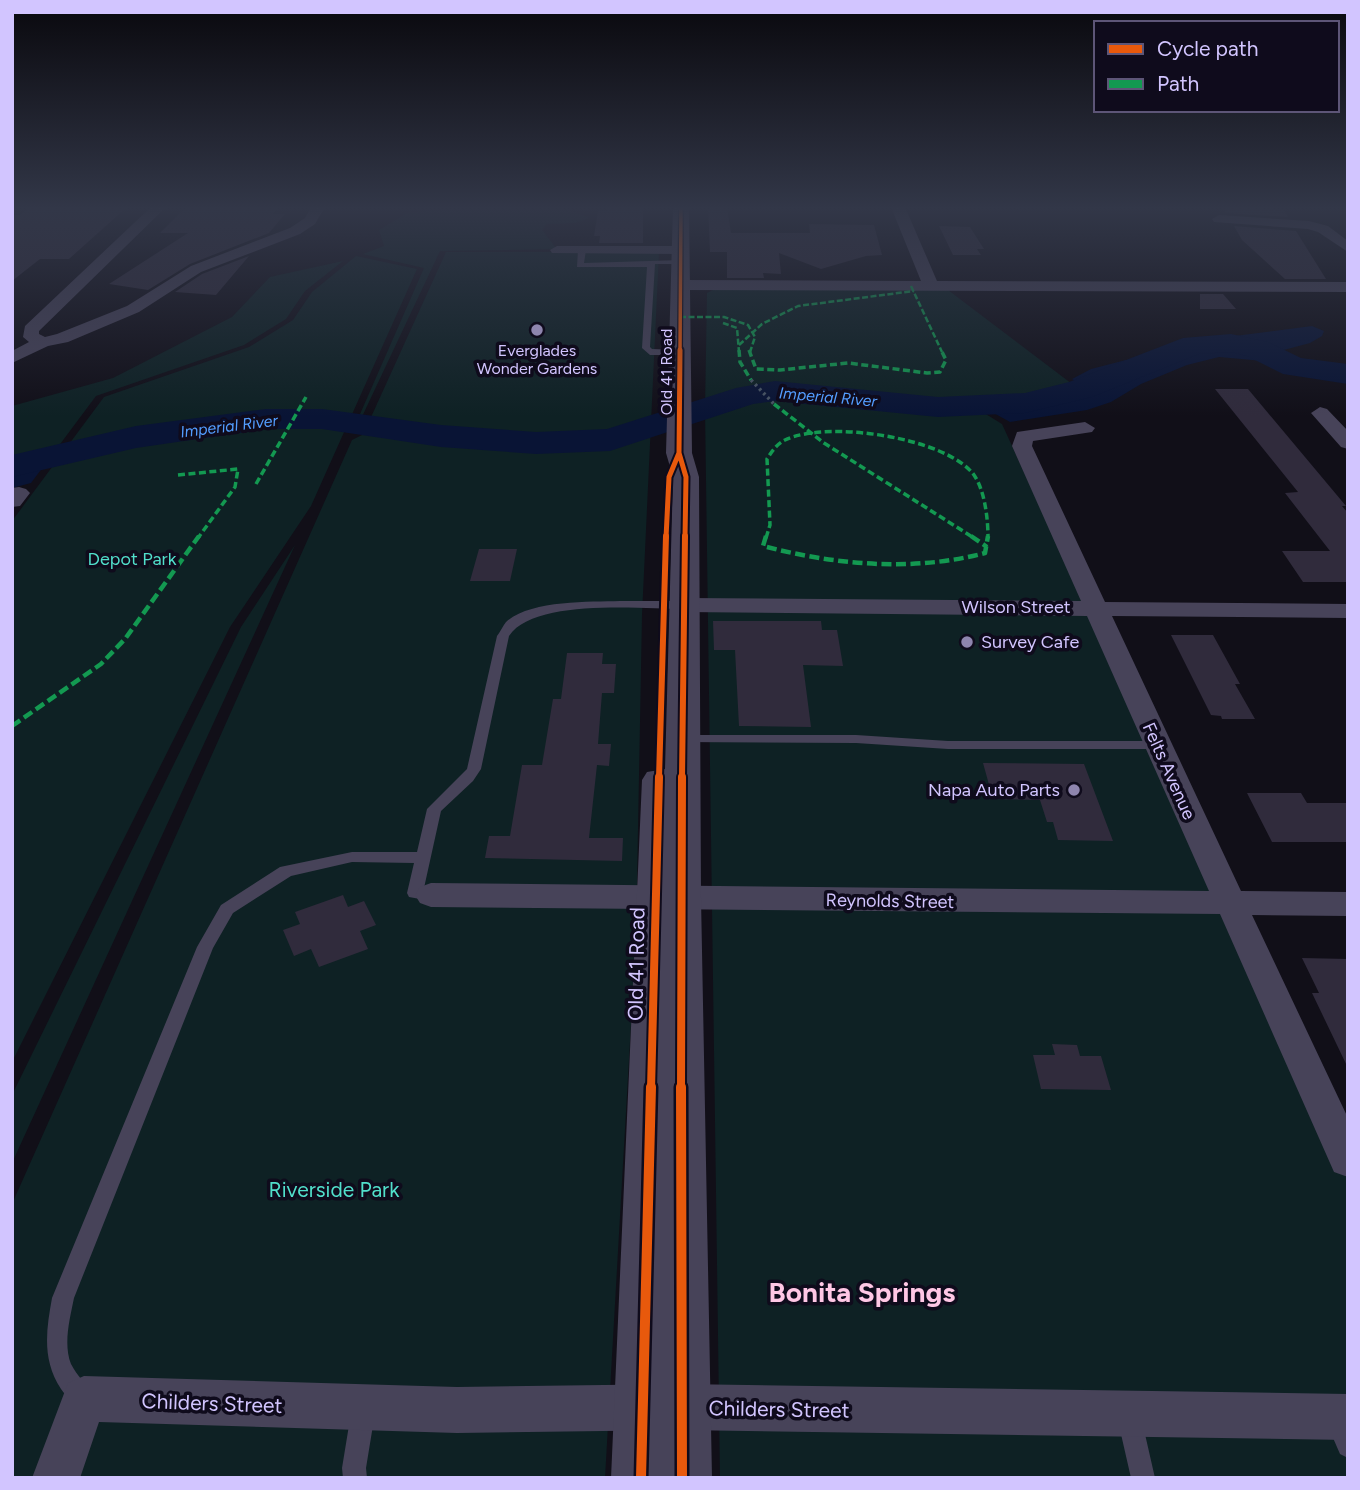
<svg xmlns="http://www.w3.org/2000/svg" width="1360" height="1490" viewBox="0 0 1360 1490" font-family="Figtree,sans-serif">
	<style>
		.green { fill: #0e2124 }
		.water { fill: #091435 }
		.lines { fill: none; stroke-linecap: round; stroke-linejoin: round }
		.river { fill: #091435; fill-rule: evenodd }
		.building { fill: #302b3c }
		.path { stroke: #4a5665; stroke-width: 3.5; stroke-dasharray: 2.5 3.5; stroke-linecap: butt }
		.service { fill: #474359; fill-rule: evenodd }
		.minor { fill: #474359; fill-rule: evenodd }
		.tertiary { fill: #474359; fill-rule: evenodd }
		.quiet-far2 { stroke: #139951; stroke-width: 2.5; stroke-dasharray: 6 2.5; stroke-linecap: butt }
		.quiet-far1 { stroke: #139951; stroke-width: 3.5; stroke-dasharray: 7 3.5; stroke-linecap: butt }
		.quiet { stroke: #139951; stroke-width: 4.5; stroke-dasharray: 10 4.5; stroke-linecap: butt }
		.cycleway-far4-casing { stroke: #0f0b1c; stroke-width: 6 }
		.cycleway-far3-casing { stroke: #0f0b1c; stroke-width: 9 }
		.cycleway-far2-casing { stroke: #0f0b1c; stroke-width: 10 }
		.cycleway-far1-casing { stroke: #0f0b1c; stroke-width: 12 }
		.cycleway-casing { stroke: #0f0b1c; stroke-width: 15 }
		.cycleway-far4 { stroke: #e8590c; stroke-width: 3.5 }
		.cycleway-far3 { stroke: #e8590c; stroke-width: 5 }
		.cycleway-far2 { stroke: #e8590c; stroke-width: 6 }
		.cycleway-far1 { stroke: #e8590c; stroke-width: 8 }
		.cycleway { stroke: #e8590c; stroke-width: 10 }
		.poi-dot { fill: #8e85ae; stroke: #0f0b1c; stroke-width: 2.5 }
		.labels { text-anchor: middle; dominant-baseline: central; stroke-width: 7; stroke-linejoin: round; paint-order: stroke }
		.far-poi-label { font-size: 16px; fill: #d2c5ff; stroke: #0f0b1c }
		.far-street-label { font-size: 16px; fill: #d2c5ff; stroke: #0f0b1c }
		.far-water-label { font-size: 16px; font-style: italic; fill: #539dff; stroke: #0f0b1c }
		.park-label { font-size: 18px; fill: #51dfcb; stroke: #0f0b1c }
		.street-label { font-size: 18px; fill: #d2c5ff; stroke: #0f0b1c }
		.poi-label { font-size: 18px; fill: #d2c5ff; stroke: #0f0b1c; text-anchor: start }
		.near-street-label { font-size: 21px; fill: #d2c5ff; stroke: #0f0b1c }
		.near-park-label { font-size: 21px; fill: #51dfcb; stroke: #0f0b1c }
		.near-district-label { font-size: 28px; font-weight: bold; fill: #ffc7e5; stroke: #0f0b1c }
	</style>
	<rect width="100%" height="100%" fill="#110f18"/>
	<path class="green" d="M469 207H563L589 218 575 223 547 224 542 230 556 248 565 249 440 251 360 421H357L424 268 363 254 384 246 379 230 407 213Z
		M446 252H659L642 615 636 937 605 1478H12V1204L352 440 376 428 367 426Z
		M356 256 417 269 311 506 230 627 12 1062V521L104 397 249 347 293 320 312 292Z
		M343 261 305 291 286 319 244 345 96 396 52 455 12 467V406L113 378 232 317 270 277Z
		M715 289 948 290 1080 390 1025 403 976 408 1002 424 1348 1181V1478H720L705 409 707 293Z
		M295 545 12 1163V1095L241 627Z"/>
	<path class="water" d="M1312 326 1324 331 1322 336 1310 343 1280 351 1279 356 1348 368V381L1263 361 1219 357 1187 365 1141 384 1111 402 1087 410 1010 422 990 411 1031 407 1087 393 1088 390 1072 379 1091 369 1126 360 1175 354 1219 338Z
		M52 455 31 483 12 488V467Z"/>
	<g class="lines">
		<path class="river" d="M1231 334 1268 342 1301 358 1348 364V384L1283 374 1247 356 1231 352 1199 354 1092 397 1025 413 938 417 775 401 753 404 610 451 536 454 441 447 322 429H266L136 448 12 477V455L136 426 266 409H322L441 425 536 432 607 429 736 388 775 381 938 397 1025 393 1069 382 1183 338Z"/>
	</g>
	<path class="building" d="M30 207H127L69 259H40L12 281V215H20Z
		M186 207H277L273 214H285L269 233 190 264 148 290 109 284 188 233H160Z
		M607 207H643V243H599L600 236H594L598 211H607Z
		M708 207H727L731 233H810L809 224 874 225 882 255 866 256 821 269 779 253 781 274 763 273 764 278H727V252H710Z
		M1223 207 1283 209 1288 217 1226 213Z
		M939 226 970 227 984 249H977L981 255H953Z
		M1234 226 1296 231 1326 279H1285L1242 240Z
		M249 256 216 295 175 292 202 274Z
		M1200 294H1223L1236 309H1200Z
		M1215 389H1248L1346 506H1342L1348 513V582H1303L1282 551H1330L1285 493 1298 492Z
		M479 549H517L510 581H470Z
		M713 621H821L822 630H837L843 666 803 665 811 727 739 726 735 650H714Z
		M1171 635H1213L1240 684H1235L1255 719H1222L1221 716 1211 715Z
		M567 653H603L602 664H616L614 693H602L598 744H611L609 766 597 765 589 838H623L622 861 485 858 489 836H510L522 765H542L553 699H561Z
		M983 763 1084 764 1113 841 1058 840 1053 822H1047L1040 800 993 799Z
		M1247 793H1301L1307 803H1348V842H1272Z
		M343 895 348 907 364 901 376 925 360 931 368 949 319 967 311 949 294 956 283 930 300 924 295 912Z
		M1302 958 1348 959V1068L1312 993H1319Z
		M1052 1044 1077 1045 1080 1056H1101L1111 1090 1041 1089 1033 1055H1055Z"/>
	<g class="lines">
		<path class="path" d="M751 380 774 404"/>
		<path class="service" d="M582 248 586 250 584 263 682 260V264H655L650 347 652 349 680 350 683 351V355H650L642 348 647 267H577L578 250Z
			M620 601H684L690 605 684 609C642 609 534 598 509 636L481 769 473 781 441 811 424 888 437 891 439 895 437 899 431 901 409 897 407 893 414 863 352 862 291 876 233 913 213 948 74 1298C70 1318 63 1344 71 1364 77 1376 87 1384 92 1396L89 1404 81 1407C72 1404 67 1397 61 1389 42 1360 46 1331 52 1298L197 947 221 905 280 867 352 852H417L427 809 467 769 497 636C500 632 503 626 506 622 530 600 589 602 620 601Z
			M684 735H856L948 741H1158L1165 745 1158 749H948L856 743 679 742 677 739 679 736Z
			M363 1401 371 1405 375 1413 366 1468 367 1478H343L342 1468 351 1413 355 1405Z
			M1130 1409 1138 1413 1142 1421 1155 1478H1131L1118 1421 1122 1413Z
			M1339 1412 1348 1417V1458L1340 1454 1327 1424 1331 1416Z"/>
		<path class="minor" d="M151 207H166L39 331V334L45 337 57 334 127 306 191 266 290 228 305 218 311 207H325L315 224 300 234 201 272 139 312 68 342 48 346 12 363V351L29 342 23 337 25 326Z
			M891 207H905L937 281 1348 282V292L679 290 671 285 679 280 921 281Z
			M1219 215 1309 221 1328 226 1348 241V252L1318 232 1308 229 1214 222 1212 219Z
			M557 246H680L687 250 680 254 552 253 550 250Z
			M1320 407 1327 409 1348 431V449L1341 447 1311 413Z
			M1085 422 1095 428 1092 432 1033 441 1032 446 1105 602 1348 604V618L1112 616 1241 891 1348 892V916L1252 915 1348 1118V1177L1334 1172 1220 914 431 907 420 903 415 895 420 887 431 883 1209 891 1087 616 684 612 675 610 672 605 675 600 684 598 1081 601 1012 446 1017 432Z
			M19 487 26 489 30 493 20 506 12 507V488Z
			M84 1376 457 1387 681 1384 1348 1394V1440L681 1430 457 1433 99 1422 80 1478H32L68 1383Z"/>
		<path class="tertiary" d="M673 207H689L692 453 699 477 701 898 712 1478H611L642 780 647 772 665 769 673 477 666 453Z"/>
		<path class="quiet-far2" d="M911 286 942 352
			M680 317H724L748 325 755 337 750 352
			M723 323 737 328 739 352
			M739 345 762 324 798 306 914 291"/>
		<path class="quiet-far1" d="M739 350 740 362 751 380
			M749 350 756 369 780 370 848 363 927 373 940 372 946 360 941 350
			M774 404 824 443 974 538
			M178 475 238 469 235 487 198 538
			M256 484 306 397
			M766 538 770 525 767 459C772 451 777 444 785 440 826 420 946 437 974 475 985 491 988 519 988 538"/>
		<path class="quiet" d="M766 536 763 546C835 565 913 572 985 553L988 536
			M971 536 987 547
			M12 726 101 664 125 639 199 536"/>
		<g class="cycleway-far4-casing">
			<path id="cycleway-far4" d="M680 352 681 207"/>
		</g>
		<g class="cycleway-far3-casing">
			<path id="cycleway-far3" d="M680 350 679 453 686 477 685 538
				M666 538 669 477 679 453"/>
		</g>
		<g class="cycleway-far2-casing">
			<path id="cycleway-far2" d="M659 778 666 536
				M682 778 685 536"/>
		</g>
		<g class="cycleway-far1-casing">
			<path id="cycleway-far1" d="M651 1089 659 777
				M681 1089 682 777"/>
		</g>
		<g class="cycleway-casing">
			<path id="cycleway" d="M681 1087 682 1478
				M641 1478 651 1087"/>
		</g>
		<use href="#cycleway-far4" class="cycleway-far4"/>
		<use href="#cycleway-far3" class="cycleway-far3"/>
		<use href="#cycleway-far2" class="cycleway-far2"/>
		<use href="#cycleway-far1" class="cycleway-far1"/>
		<use href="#cycleway" class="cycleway"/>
	</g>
	<linearGradient id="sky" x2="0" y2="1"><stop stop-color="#09080d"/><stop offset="0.5" stop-color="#323748"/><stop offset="1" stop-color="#323748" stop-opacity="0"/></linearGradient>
	<rect width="1360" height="416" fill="url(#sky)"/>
	<g class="poi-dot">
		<circle cx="537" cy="330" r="7"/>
		<circle cx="967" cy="642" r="7"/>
		<circle cx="1074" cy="790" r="7"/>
	</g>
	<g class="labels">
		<g class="far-poi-label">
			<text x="537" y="350">Everglades<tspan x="537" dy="18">Wonder Gardens</tspan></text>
		</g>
		<g class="far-street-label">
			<text transform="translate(666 372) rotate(-90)">Old 41 Road</text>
		</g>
		<g class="far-water-label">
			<text transform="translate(828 397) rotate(5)">Imperial River</text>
			<text transform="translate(229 426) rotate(-7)">Imperial River</text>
		</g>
		<g class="park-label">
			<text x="132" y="559">Depot Park</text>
		</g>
		<g class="street-label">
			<text x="1016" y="607">Wilson Street</text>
			<text transform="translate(1169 771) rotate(66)">Felts Avenue</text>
			<text transform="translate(890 901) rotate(1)">Reynolds Street</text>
		</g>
		<g class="poi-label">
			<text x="981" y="642">Survey Cafe</text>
			<text x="1060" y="790" text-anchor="end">Napa Auto Parts</text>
		</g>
		<g class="near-street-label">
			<text transform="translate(636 964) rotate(-89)">Old 41 Road</text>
			<text transform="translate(212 1403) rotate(2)">Childers Street</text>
			<text transform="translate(779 1409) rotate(1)">Childers Street</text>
		</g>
		<g class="near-park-label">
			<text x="334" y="1189">Riverside Park</text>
		</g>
		<g class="near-district-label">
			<text x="862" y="1292">Bonita Springs</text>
		</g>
	</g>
	<rect width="1360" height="1490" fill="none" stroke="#d2c5ff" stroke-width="28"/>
	<rect x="1094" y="21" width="245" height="91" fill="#0f0b1c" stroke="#5d5577" stroke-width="2"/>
	<rect x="1108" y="44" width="35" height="10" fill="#e8590c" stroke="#5d5577" stroke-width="2"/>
	<text x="1157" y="56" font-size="21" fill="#d2c5ff">Cycle path</text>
	<rect x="1108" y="79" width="35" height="10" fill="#139951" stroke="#5d5577" stroke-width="2"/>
	<text x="1157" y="91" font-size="21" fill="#d2c5ff">Path</text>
</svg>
